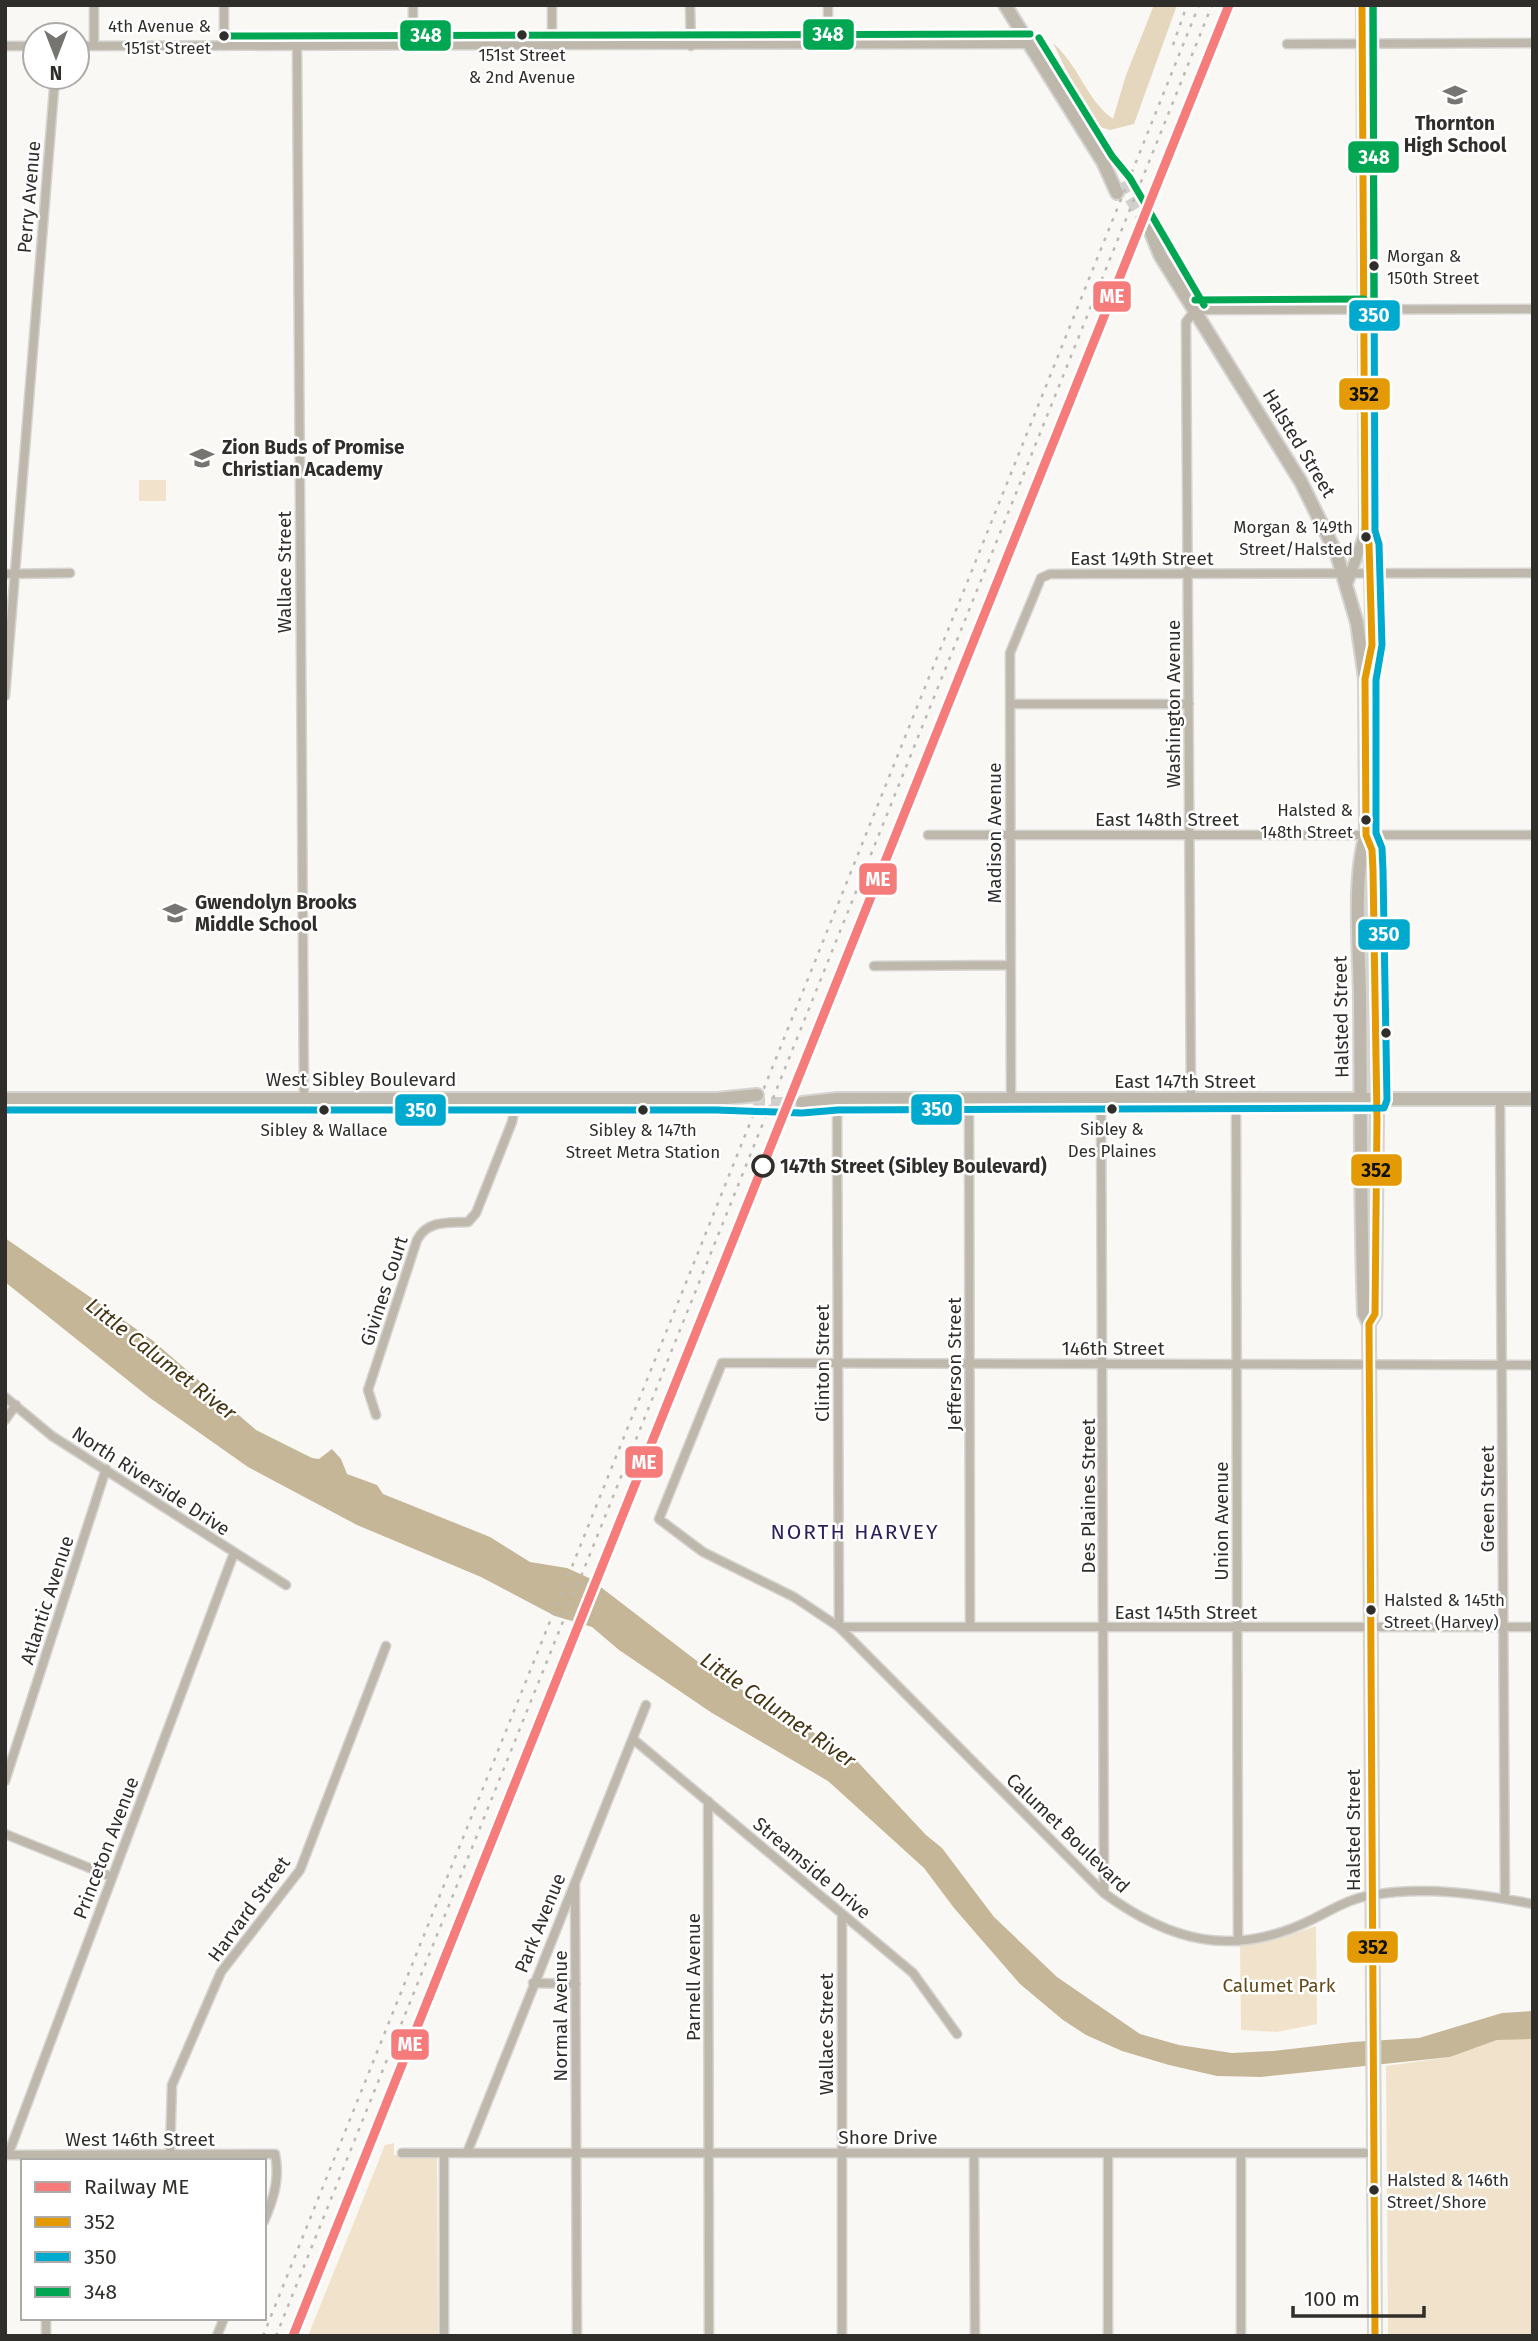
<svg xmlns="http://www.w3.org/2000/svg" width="1538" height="2341" viewBox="0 0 1538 2341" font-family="'Fira Sans',sans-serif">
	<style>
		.green { fill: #f1e3cb }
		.forest { fill: #e4d7be }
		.water { fill: #c6b698 }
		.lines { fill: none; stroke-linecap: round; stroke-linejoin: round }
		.primary-tunnel { stroke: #d2d0cc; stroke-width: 12; stroke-dasharray: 12 6; stroke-linecap: butt }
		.minor-casing { stroke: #d5d4d1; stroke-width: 11 }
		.tertiary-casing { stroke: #d5d4d1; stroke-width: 14 }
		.primary-casing { stroke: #d5d4d1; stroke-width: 16 }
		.minor { stroke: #beb7ac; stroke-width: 8 }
		.tertiary { stroke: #beb7ac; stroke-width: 10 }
		.primary { stroke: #beb8ac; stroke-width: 12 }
		.rail { stroke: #bdb9b3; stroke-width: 2.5; stroke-dasharray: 3.5 7; stroke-linecap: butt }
		.bus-1-casing { stroke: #fff; stroke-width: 12 }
		.bus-2-casing { stroke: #fff; stroke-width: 12 }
		.bus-3-casing { stroke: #fff; stroke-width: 12 }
		.bus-1 { stroke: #e39a04; stroke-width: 7 }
		.bus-2 { stroke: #00a9ce; stroke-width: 7 }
		.bus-3 { stroke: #00a651; stroke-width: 7 }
		.rail-1-casing { stroke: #fff; stroke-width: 14 }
		.rail-1 { stroke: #f67b7b; stroke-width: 9 }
		.bus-dot { fill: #302e2b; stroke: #fff; stroke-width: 2.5 }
		.stop-dot { fill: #fff; stroke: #302e2b; stroke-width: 3.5 }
		.labels { text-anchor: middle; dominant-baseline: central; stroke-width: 5; stroke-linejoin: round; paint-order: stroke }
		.bus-label { font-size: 17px; fill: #302e2b; stroke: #fff }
		.poi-label { font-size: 19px; font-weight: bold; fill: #302e2b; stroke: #fff; text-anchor: start }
		.street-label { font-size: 19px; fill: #302e2b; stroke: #fff }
		.stop-label { font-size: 19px; font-weight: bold; fill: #302e2b; stroke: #fff; text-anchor: start }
		.park-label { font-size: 19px; fill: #634b19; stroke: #fff }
		.water-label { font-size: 21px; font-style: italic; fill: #443411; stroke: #fff }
		.neighbourhood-label { font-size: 21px; letter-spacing: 2px; fill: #30205a; stroke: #fff }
		.line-badge { stroke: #fff; stroke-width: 2.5 }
		.badge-label { font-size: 19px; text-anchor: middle; font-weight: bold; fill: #fff }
		.pale-badge-label { font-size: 19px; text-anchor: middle; font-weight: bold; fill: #111 }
	</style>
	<rect width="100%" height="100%" fill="#faf8f4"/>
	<path class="green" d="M139 480H166V501H139Z
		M1316 1926 1317 2024 1277 2032 1241 2030 1240 1946 1275 1940Z
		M1523 2038 1533 2039V2336H1388L1386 2066 1450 2057 1497 2040Z
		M394 2143V2155L437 2156 438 2336H308L385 2145Z"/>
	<path class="forest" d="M1154 5H1177L1134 124 1110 130 1093 125 1053 43C1080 67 1085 98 1113 119L1126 75Z"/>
	<path class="water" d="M5 1238 152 1340 256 1430 312 1458 319 1459 332 1449 341 1459 347 1474 377 1485 383 1494 490 1537 530 1562 567 1568 589 1578 719 1678 758 1698 775 1715 794 1720 855 1759 926 1835 942 1848 994 1917 1057 1977 1140 2034 1179 2045 1232 2053 1273 2051 1352 2042 1419 2038 1502 2013 1533 2011V2039L1497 2040 1450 2057 1261 2077 1217 2076 1169 2065 1122 2051 1086 2035 1063 2020 1020 1984 954 1908 924 1868 828 1781 712 1713 619 1650 592 1627 555 1616 481 1577 357 1525 248 1467 150 1398 5 1282Z"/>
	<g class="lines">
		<path class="primary-tunnel" d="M1121 183 1150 230
			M753 1103H802"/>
		<g class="minor-casing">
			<path id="minor" d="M94 5V46
				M413 5V46
				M552 5V46
				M690 5 691 46
				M828 5V45
				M1287 44 1533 43
				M5 46H35
				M77 46 1030 44
				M224 46V5
				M297 46 304 1098
				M5 574 70 573
				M5 696 55 77
				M1010 704H1189
				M928 835H1533
				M874 966 1010 965
				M837 1099 839 1627H1533
				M1500 1099 1505 1899
				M969 1100 970 1627
				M1011 1100 1010 653 1041 578 1050 574 1533 573
				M1101 1100 1104 1893
				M1191 1100 1186 322 1195 310 1533 309
				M1236 1100 1238 1941
				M1533 1365 722 1363 659 1519 703 1552 794 1597 839 1627 1104 1893C1169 1941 1232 1958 1309 1921 1330 1911 1349 1898 1373 1895 1425 1886 1481 1894 1533 1904
				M5 1397 52 1436 286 1585
				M376 1415 368 1390 417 1240C427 1220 448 1223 468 1222L476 1213 512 1122 517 1098
				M5 1420 16 1405
				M633 1739 913 1973 957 2034
				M5 1781 106 1469
				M708 1801 709 2336
				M5 1834 112 1877
				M575 1885 577 2336
				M533 1983 576 1984
				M402 2153H1374
				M444 2153V2336
				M467 2153 646 1705
				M974 2153 975 2336
				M1108 2153V2336
				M1241 2153V2336
				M170 2154 172 2085 221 1972 300 1870 386 1646
				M5 2155 275 2154C280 2178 274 2198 264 2221
				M8 2155 234 1553
				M46 2318V2336
				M217 2336 224 2318
				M842 2336V1914"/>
		</g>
		<g class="tertiary-casing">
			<path id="tertiary" d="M1365 533 1369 544 1372 645 1366 672
				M1347 584 1365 533 1362 5"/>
		</g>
		<g class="primary-casing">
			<path id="primary" d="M1005 5 1103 162 1117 193
				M1150 230 1160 255 1301 482 1337 555 1357 623 1365 679 1366 835C1353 875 1359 949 1360 994 1361 1100 1360 1207 1364 1314L1369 1324 1375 2336
				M1366 835 1372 850 1373 870 1377 1119 1375 1314 1369 1324
				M5 1099H717L757 1095
				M802 1103 837 1099H1533"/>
		</g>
		<use href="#minor" class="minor"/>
		<use href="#tertiary" class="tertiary"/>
		<use href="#primary" class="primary"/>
		<path class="rail" d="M1173 45 1187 5
			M263 2336 1199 5
			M276 2336 1212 5"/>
		<g class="bus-1-casing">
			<path id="bus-1" d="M1362 5 1365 533 1369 544 1372 645 1365 679 1366 835 1372 850 1373 870 1377 1119 1375 1314 1369 1324 1375 2336"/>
		</g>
		<g class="bus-2-casing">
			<path id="bus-2" d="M5 1110H717L802 1113 838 1110 1384 1108 1387 1100 1383 870 1382 848 1376 833V680L1382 645 1379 544 1375 531 1373 5"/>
		</g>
		<g class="bus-3-casing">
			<path id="bus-3" d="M1373 5 1374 309
				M224 36 1030 34
				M1039 38 1112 156 1130 178 1204 305
				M1195 300 1364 299"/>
		</g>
		<use href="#bus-1" class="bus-1"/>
		<use href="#bus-2" class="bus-2"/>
		<use href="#bus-3" class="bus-3"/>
		<g class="rail-1-casing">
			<path id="rail-1" d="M293 2336 1229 5"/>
		</g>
		<use href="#rail-1" class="rail-1"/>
	</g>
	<defs>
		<g id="school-bare" transform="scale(1.89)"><path d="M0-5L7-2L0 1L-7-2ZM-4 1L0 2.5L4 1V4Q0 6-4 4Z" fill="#777571" stroke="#fff" stroke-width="2.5" paint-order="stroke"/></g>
	</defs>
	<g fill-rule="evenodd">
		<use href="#school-bare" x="1455" y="95"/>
		<use href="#school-bare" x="202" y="458"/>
		<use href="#school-bare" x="175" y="913"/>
	</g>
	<g class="bus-dot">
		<circle cx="522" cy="35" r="6"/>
		<circle cx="224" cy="36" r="6"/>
		<circle cx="1374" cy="266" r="6"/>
		<circle cx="1366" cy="537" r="6"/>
		<circle cx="1366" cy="820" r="6"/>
		<circle cx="1386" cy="1033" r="6"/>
		<circle cx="1112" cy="1109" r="6"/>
		<circle cx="324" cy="1110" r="6"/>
		<circle cx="643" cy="1110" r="6"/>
		<circle cx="1371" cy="1610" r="6"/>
		<circle cx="1374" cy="2190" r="6"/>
	</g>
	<circle class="stop-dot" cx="763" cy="1166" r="10"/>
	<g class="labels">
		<g class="bus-label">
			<text x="211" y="26" text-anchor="end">4th Avenue &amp;<tspan x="211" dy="22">151st Street</tspan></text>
			<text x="522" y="55">151st Street<tspan x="522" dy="22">&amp; 2nd Avenue</tspan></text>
			<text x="1387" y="256" text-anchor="start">Morgan &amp;<tspan x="1387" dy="22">150th Street</tspan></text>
			<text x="1353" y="527" text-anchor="end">Morgan &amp; 149th<tspan x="1353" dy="22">Street/Halsted</tspan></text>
			<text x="1353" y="810" text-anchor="end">Halsted &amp;<tspan x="1353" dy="22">148th Street</tspan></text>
			<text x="1112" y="1129">Sibley &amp;<tspan x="1112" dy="22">Des Plaines</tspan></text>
			<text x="324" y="1130">Sibley &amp; Wallace</text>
			<text x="643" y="1130">Sibley &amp; 147th<tspan x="643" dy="22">Street Metra Station</tspan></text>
			<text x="1384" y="1600" text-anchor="start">Halsted &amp; 145th<tspan x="1384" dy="22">Street (Harvey)</tspan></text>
			<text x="1387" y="2180" text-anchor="start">Halsted &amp; 146th<tspan x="1387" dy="22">Street/Shore</tspan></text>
		</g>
		<g class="poi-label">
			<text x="1455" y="123" text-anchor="middle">Thornton<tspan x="1455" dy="22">High School</tspan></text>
			<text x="222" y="447">Zion Buds of Promise<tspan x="222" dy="22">Christian Academy</tspan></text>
			<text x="195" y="902">Gwendolyn Brooks<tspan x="195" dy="22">Middle School</tspan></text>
		</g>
		<g class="street-label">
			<text transform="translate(29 197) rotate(-85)">Perry Avenue</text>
			<text transform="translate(1299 443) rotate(59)">Halsted Street</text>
			<text x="1142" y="558">East 149th Street</text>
			<text transform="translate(284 572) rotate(-90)">Wallace Street</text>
			<text transform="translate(1173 704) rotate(-90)">Washington Avenue</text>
			<text x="1167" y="819">East 148th Street</text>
			<text transform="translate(994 833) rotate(-90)">Madison Avenue</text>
			<text transform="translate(1341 1017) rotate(-91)">Halsted Street</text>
			<text x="361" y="1079">West Sibley Boulevard</text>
			<text x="1185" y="1081">East 147th Street</text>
			<text transform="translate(384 1291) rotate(-72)">Givines Court</text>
			<text x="1113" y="1348">146th Street</text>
			<text transform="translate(822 1363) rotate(-90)">Clinton Street</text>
			<text transform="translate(954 1364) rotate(-90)">Jefferson Street</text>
			<text transform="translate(151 1481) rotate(33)">North Riverside Drive</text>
			<text transform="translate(1088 1496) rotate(-90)">Des Plaines Street</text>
			<text transform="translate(1487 1499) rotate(-90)">Green Street</text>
			<text transform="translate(1221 1521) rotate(-90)">Union Avenue</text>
			<text transform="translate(47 1600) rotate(-72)">Atlantic Avenue</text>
			<text x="1186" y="1612">East 145th Street</text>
			<text transform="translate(1353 1830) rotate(-90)">Halsted Street</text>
			<text transform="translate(1068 1833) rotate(44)">Calumet Boulevard</text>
			<text transform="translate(106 1848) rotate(-69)">Princeton Avenue</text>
			<text transform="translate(812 1868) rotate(40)">Streamside Drive</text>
			<text transform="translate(249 1909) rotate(-54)">Harvard Street</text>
			<text transform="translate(540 1923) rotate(-68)">Park Avenue</text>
			<text transform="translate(693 1977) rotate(-90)">Parnell Avenue</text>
			<text transform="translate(560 2016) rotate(-90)">Normal Avenue</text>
			<text transform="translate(826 2034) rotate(-90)">Wallace Street</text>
			<text x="888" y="2137">Shore Drive</text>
			<text x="140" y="2139">West 146th Street</text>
		</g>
		<g class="stop-label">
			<text x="780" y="1166">147th Street (Sibley Boulevard)</text>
		</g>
		<g class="park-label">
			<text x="1279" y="1985">Calumet Park</text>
		</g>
		<g class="water-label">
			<text transform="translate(161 1359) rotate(38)">Little Calumet River</text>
			<text transform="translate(778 1710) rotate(35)">Little Calumet River</text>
		</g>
		<g class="neighbourhood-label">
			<text x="855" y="1532">NORTH HARVEY</text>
		</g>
	</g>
	<g class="line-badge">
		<rect x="802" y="18" width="53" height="33" rx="7" fill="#00a651"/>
		<rect x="399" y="19" width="53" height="33" rx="7" fill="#00a651"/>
		<rect x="1347" y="140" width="53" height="34" rx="7" fill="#00a651"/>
		<rect x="1092" y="280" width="40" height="33" rx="7" fill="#f67b7b"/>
		<rect x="1348" y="299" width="53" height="33" rx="7" fill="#00a9ce"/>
		<rect x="1338" y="377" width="53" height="34" rx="7" fill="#e39a04"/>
		<rect x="858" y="862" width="40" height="34" rx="7" fill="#f67b7b"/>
		<rect x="1357" y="918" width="54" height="33" rx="7" fill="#00a9ce"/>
		<rect x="910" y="1093" width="53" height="33" rx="7" fill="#00a9ce"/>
		<rect x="394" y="1093" width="53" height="34" rx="7" fill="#00a9ce"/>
		<rect x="1350" y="1153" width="53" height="34" rx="7" fill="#e39a04"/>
		<rect x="624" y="1445" width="40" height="34" rx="7" fill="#f67b7b"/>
		<rect x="1346" y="1930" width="53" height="34" rx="7" fill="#e39a04"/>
		<rect x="390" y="2028" width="40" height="33" rx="7" fill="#f67b7b"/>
	</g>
	<g class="badge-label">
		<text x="828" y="41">348</text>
		<text x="426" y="42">348</text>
		<text x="1374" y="164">348</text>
		<text x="1112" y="303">ME</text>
		<text x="1374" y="322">350</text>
		<text x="878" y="886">ME</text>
		<text x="1384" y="941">350</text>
		<text x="937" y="1116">350</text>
		<text x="421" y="1117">350</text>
		<text x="644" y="1469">ME</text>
		<text x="410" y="2051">ME</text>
	</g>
	<g class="pale-badge-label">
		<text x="1364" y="401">352</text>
		<text x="1376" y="1177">352</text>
		<text x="1373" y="1954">352</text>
	</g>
	<rect width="1538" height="2341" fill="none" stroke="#302e2b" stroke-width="14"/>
	<rect x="21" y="2159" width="245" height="161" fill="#ffffff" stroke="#acabaa" stroke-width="2"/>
	<rect x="35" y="2182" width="35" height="10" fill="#f67b7b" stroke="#acabaa" stroke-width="2"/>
	<text x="84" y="2194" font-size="21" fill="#302e2b">Railway ME</text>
	<rect x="35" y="2217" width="35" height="10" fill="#e39a04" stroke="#acabaa" stroke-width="2"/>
	<text x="84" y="2229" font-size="21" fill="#302e2b">352</text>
	<rect x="35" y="2252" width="35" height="10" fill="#00a9ce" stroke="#acabaa" stroke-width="2"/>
	<text x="84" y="2264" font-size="21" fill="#302e2b">350</text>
	<rect x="35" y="2287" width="35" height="10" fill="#00a651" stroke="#acabaa" stroke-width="2"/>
	<text x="84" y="2299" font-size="21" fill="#302e2b">348</text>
	<g transform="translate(56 56) rotate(180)"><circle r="33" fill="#ffffff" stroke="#acabaa" stroke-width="2"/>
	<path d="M0-5L12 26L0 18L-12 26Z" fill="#777571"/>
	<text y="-10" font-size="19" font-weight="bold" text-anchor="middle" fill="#302e2b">N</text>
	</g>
	<path d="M1293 2306v10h131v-10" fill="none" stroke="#302e2b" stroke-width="3.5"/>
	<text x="1304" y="2306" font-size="21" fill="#302e2b" stroke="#ffffff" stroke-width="5" paint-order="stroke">100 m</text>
</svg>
